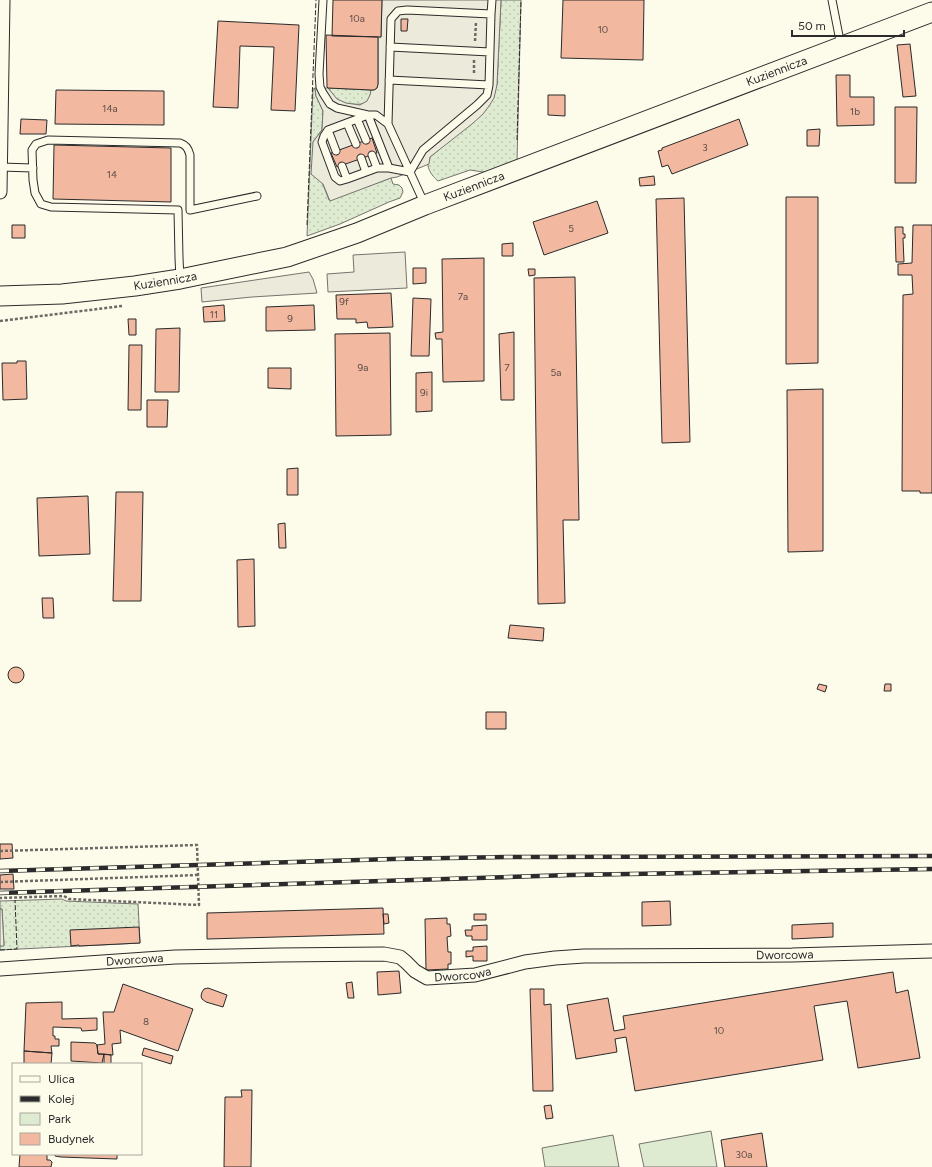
<svg xmlns="http://www.w3.org/2000/svg" width="932" height="1167" viewBox="0 0 932 1167" font-family="Figtree,sans-serif">
	<style>
		.grass { fill: url(#grass-dots); stroke: #74746e }
		.park { fill: #deebd1; stroke: #74746e }
		.parking { fill: #eceadb; stroke: #74746e }
		.building { fill: #f2b8a0; stroke: #2b2b2b }
		.lines { fill: none; stroke-linecap: round; stroke-linejoin: round }
		.service-casing { stroke: #2b2b2b; stroke-width: 9 }
		.minor-casing { stroke: #2b2b2b; stroke-width: 15 }
		.secondary-casing { stroke: #2b2b2b; stroke-width: 21 }
		.path { stroke: #6a6964; stroke-width: 2.5; stroke-dasharray: 3 2; stroke-linecap: butt }
		.service { stroke: #fdfbea; stroke-width: 7 }
		.minor { stroke: #fdfbea; stroke-width: 13 }
		.secondary { stroke: #fdfbea; stroke-width: 19 }
		.rail-casing { stroke: #2b2b2b; stroke-width: 4.5 }
		.rail { stroke: #fdfbea; stroke-width: 3; stroke-dasharray: 9; stroke-linecap: butt }
		.fence { stroke: #2b2b2b; stroke-width: 1; stroke-dasharray: 5 2; stroke-linecap: butt }
		.labels { text-anchor: middle; dominant-baseline: central; stroke-width: 3; stroke-linejoin: round; paint-order: stroke }
		.number-label { font-size: 10px; fill: #5d4e48 }
		.street-label { font-size: 12px; fill: #2b2b2b; stroke: #fdfbea }
	</style>
	<defs>
		<pattern id="grass-dots" width="8" height="8" patternUnits="userSpaceOnUse"><rect width="8" height="8" fill="#deebd1"/><path d="M2 2h.1M6 6h.1" fill="none" stroke="#bfcab4" stroke-width="1.8" stroke-linecap="round"/></pattern>
	</defs>
	<rect width="100%" height="100%" fill="#fdfbea"/>
	<path class="grass" d="M501 0H521L517 161 487 172H483L470 170 438 181C432 176 424 166 430 157 433 154 438 151 441 148L497 85Z
		M315 88 316 96 323 111 322 130 313 142 322 182 329 200 391 178 393 184 399 185 402 188 403 192 400 198 389 202 340 224 307 236 313 89Z
		M328 88 371 90C370 104 363 105 351 104 346 104 342 103 338 101 334 98 331 92 328 88Z
		M62 899 66 901 138 904 140 943 0 950V946L4 945 2 909H0V901Z"/>
	<path class="park" d="M711 1131 717 1167H644L639 1144Z
		M613 1135 619 1167H545L542 1148Z"/>
	<path class="parking" d="M382 0H501L497 85 494 98 489 106 483 114 472 124 430 157 429 164 397 177 391 178 330 201 323 184 311 174 313 142 322 130 323 111 316 96 315 88H328L337 99 346 103 360 105 367 101 370 95 371 90H374L377 88 378 84V37H381Z
		M405 252 407 288 328 292 327 274 354 272 353 255Z
		M309 272 313 279 317 293 252 297 202 302 201 288Z
		M0 909H2L4 946H0Z"/>
	<path class="building" d="M333 0H382L381 37 332 36Z
		M563 0H644L643 60 561 58Z
		M401 19H408L407 31H401Z
		M218 21 299 25 295 111 271 110 274 47 240 46 238 108 213 107Z
		M326 35 378 37V84L377 88 374 90H371L328 88 327 87Z
		M910 44 916 96 903 97 897 45Z
		M836 75H850V97H874V125L837 126Z
		M56 90 164 91V125L55 124Z
		M548 95H565V116L548 115Z
		M895 107H917L916 183H895Z
		M21 119 47 120 46 134H20Z
		M739 119 748 145 672 174 668 165 662 167 658 151 662 150V148Z
		M820 129 819 146H807V130Z
		M372 138 377 153 337 167 331 153Z
		M54 145 171 148V202L53 199Z
		M654 176 655 185 640 186 639 178Z
		M786 197H818V363L786 364Z
		M684 198 690 442 662 443 656 199Z
		M597 201 608 233 544 255 533 222Z
		M12 225H25V238H12Z
		M913 225H932V493H920V491H902L903 295 913 294 912 275H898V264L912 263Z
		M895 227H903V234H905V238H903L904 262H896Z
		M513 243V256H502V244Z
		M484 258V381L443 382 442 339H436L435 333 443 332 442 259Z
		M413 268H426V283L413 284Z
		M528 269H535V275L529 276Z
		M575 277 579 520H563L565 603 538 604 534 278Z
		M391 293 393 327 368 328 367 322 356 323V319H337L336 295Z
		M413 298 431 299 429 356H411Z
		M224 305 225 321 204 322 203 307Z
		M314 305 315 330 266 331V307Z
		M128 319H136V335H129Z
		M180 328 179 392H155L156 329Z
		M514 332V400H501L499 334Z
		M390 333 391 435 336 436 335 334Z
		M129 345H142L141 410H128Z
		M17 361H26L27 399 3 400 2 363H17Z
		M268 368H291V389L268 388Z
		M432 372V411L416 412V373Z
		M823 389V551L788 552 787 390Z
		M147 400H168L167 427H147Z
		M298 468V495H287V469Z
		M116 492H143L141 601H113Z
		M88 496 90 554 39 556 37 498Z
		M285 523 286 548H279L278 524Z
		M254 559 255 626 238 627 237 560Z
		M42 598H53L54 618H43Z
		M510 625 544 628 543 641 508 638Z
		M8 675a8 8 0 1 1 16 0a8 8 0 1 1-16 0Z
		M819 684 827 686 825 692 817 689Z
		M885 684H891V691H884Z
		M486 712H506V729H486Z
		M0 844H12L13 858 0 859Z
		M13 874 14 889H0V875Z
		M670 901 671 925 642 926V902Z
		M383 908 384 934 207 939V913Z
		M383 914H388L389 923 384 924Z
		M474 914H486V920H474Z
		M447 918V924H450L451 936 447 937 448 952H451V964H448V969L426 970 425 919Z
		M833 923V937L792 939V925Z
		M487 925V940H472V936H466L465 930H472V926Z
		M139 927 140 943 79 946V945L71 946 70 930Z
		M487 946V961H473V956L466 957V951H473V947Z
		M399 971 401 993 378 995 377 972Z
		M893 972 896 993 908 990 920 1058 858 1068 847 1001 814 1006 823 1060 635 1091 626 1037 615 1039 617 1052 576 1059 567 1005 608 998 614 1031 625 1029 623 1016Z
		M352 982 354 998H348L346 983Z
		M123 984 193 1009 178 1051 120 1030 121 1043 112 1044 113 1055 98 1054 97 1045 105 1044 103 1012H114Z
		M208 988 227 995 223 1007 206 1002 202 999 201 996 202 992 204 989Z
		M530 989H544V1005L551 1004 553 1091H533Z
		M62 1002V1019L97 1018V1030L82 1031 81 1028 53 1027V1036H55V1039H59V1046H51L52 1053 24 1051 26 1003Z
		M71 1042 95 1043 97 1045 98 1054H104L102 1063 71 1061Z
		M144 1048 173 1056 171 1064 142 1055Z
		M24 1051 52 1053 51 1064H24Z
		M104 1054 111 1055V1064H104Z
		M241 1090H252L251 1167H224L225 1097H242Z
		M551 1105 553 1118 546 1119 544 1106Z
		M762 1133 767 1167H725L721 1140Z
		M20 1154H47V1160H50L52 1162 51 1167H19Z
		M55 1154H117V1159L61 1157 55 1156Z"/>
	<g class="lines">
		<g class="service-casing">
			<path id="service" d="M323 0 319 74 320 87 323 93 330 104 337 108 368 115 389 168
				M832 0 841 46
				M491 14 492 0
				M390 47 490 52
				M389 80 489 85
				M357 119 366 140
				M347 123 356 144
				M388 124 376 115H368L328 130 324 136 322 142 335 177 340 181 347 179 377 168H389L410 172
				M328 130 336 151
				M372 155 377 168
				M361 158 366 172
				M342 166 347 179
				M0 167 33 168
				M410 172 423 150 477 105 487 95 489 85 491 14 407 10 398 11 391 19 388 124 425 205
				M180 279 179 258 178 210 51 207 41 204 35 193 33 180 32 150 36 144 48 140 180 143C186 145 188 148 190 155V210L257 196"/>
		</g>
		<g class="minor-casing">
			<g id="minor">
				<path d="M0 192 3 0"/>
				<path id="s1" d="M0 969 175 957 278 955 384 954 400 957 406 962 415 971 427 978 475 975 525 962 555 958 584 956 792 955 932 951"/>
			</g>
		</g>
		<g class="secondary-casing">
			<g id="secondary">
				<path id="s2" d="M0 296 62 294 135 286 180 279 287 257 357 233 425 205 932 12"/>
			</g>
		</g>
		<path class="path" d="M475 41 476 22
			M474 73V60
			M0 321 122 306
			M0 851 197 845 199 905 69 899 64 896 0 898
			M0 882 198 875"/>
		<use href="#service" class="service"/>
		<use href="#minor" class="minor"/>
		<use href="#secondary" class="secondary"/>
		<g class="rail-casing">
			<path id="rail" d="M0 871 392 859 507 857 932 856
				M0 893 570 875 932 869"/>
		</g>
		<use href="#rail" class="rail"/>
		<path class="fence" d="M517 140 521 0
			M307 225 316 0
			M0 950 17 949 15 900"/>
	</g>
	<g class="labels">
		<g class="number-label">
			<text x="357" y="18">10a</text>
			<text x="603" y="29">10</text>
			<text x="110" y="108">14a</text>
			<text x="855" y="111">1b</text>
			<text x="705" y="147">3</text>
			<text x="112" y="174">14</text>
			<text x="571" y="228">5</text>
			<text x="463" y="296">7a</text>
			<text x="344" y="301">9f</text>
			<text x="214" y="314">11</text>
			<text x="290" y="318">9</text>
			<text x="363" y="367">9a</text>
			<text x="507" y="367">7</text>
			<text x="556" y="372">5a</text>
			<text x="424" y="392">9i</text>
			<text x="146" y="1021">8</text>
			<text x="719" y="1030">10</text>
			<text x="744" y="1154">30a</text>
		</g>
		<g class="street-label">
			<text stroke="none"><textPath href="#s2" startOffset="814">Kuziennicza</textPath></text>
			<text stroke="none"><textPath href="#s2" startOffset="490">Kuziennicza</textPath></text>
			<text stroke="none"><textPath href="#s2" startOffset="166">Kuziennicza</textPath></text>
			<text stroke="none"><textPath href="#s1" startOffset="795">Dworcowa</textPath></text>
			<text stroke="none"><textPath href="#s1" startOffset="135">Dworcowa</textPath></text>
			<text stroke="none"><textPath href="#s1" startOffset="471">Dworcowa</textPath></text>
		</g>
	</g>
	<rect x="12" y="1063" width="130" height="92" fill="#fdfbea" stroke="#a9a89e"/>
	<rect x="20" y="1076" width="20" height="6" fill="#fdfbea" stroke="#a9a89e"/>
	<text x="48" y="1083" font-size="12" fill="#2b2b2b">Ulica</text>
	<rect x="20" y="1096" width="20" height="6" fill="#2b2b2b" stroke="#a9a89e"/>
	<text x="48" y="1103" font-size="12" fill="#2b2b2b">Kolej</text>
	<rect x="20" y="1113" width="20" height="12" fill="#deebd1" stroke="#a9a89e"/>
	<text x="48" y="1123" font-size="12" fill="#2b2b2b">Park</text>
	<rect x="20" y="1133" width="20" height="12" fill="#f2b8a0" stroke="#a9a89e"/>
	<text x="48" y="1143" font-size="12" fill="#2b2b2b">Budynek</text>
	<path d="M792 30v6h112v-6" fill="none" stroke="#2b2b2b" stroke-width="2"/>
	<text x="798" y="30" font-size="12" fill="#2b2b2b" stroke="#fdfbea" stroke-width="3" paint-order="stroke">50 m</text>
</svg>
